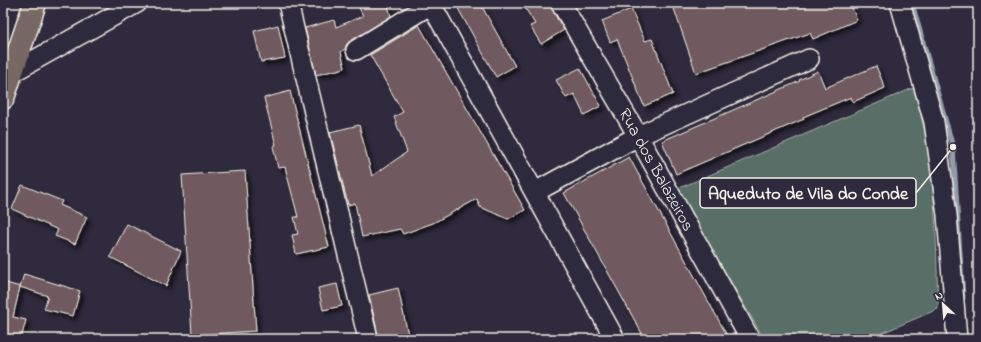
<svg xmlns="http://www.w3.org/2000/svg" width="981" height="342" viewBox="0 0 981 342" font-family="'Indie Flower',sans-serif">
	<style>
		.green { fill: #5a6e67; stroke: #a7b0a8 }
		.lines { fill: none; stroke-linecap: round; stroke-linejoin: round }
		.stream { stroke: #939da8; stroke-width: 5 }
		.building { fill: #6f5a5e; stroke: #f4f1e8; filter: url(#shadow) }
		.minor-casing { stroke: #f4f1e8; stroke-width: 22 }
		.primary-casing { stroke: #f4f1e8; stroke-width: 25 }
		.minor { stroke: #2f2a3d; stroke-width: 19 }
		.primary { stroke: #776864; stroke-width: 22 }
		.labels { text-anchor: middle; dominant-baseline: central; stroke-width: 3.5; stroke-linejoin: round; paint-order: stroke }
		.street-label { font-size: 17px; fill: #f4f1e8; stroke: #2f2a3d }
		.leader { fill: none; stroke: #f4f1e8; stroke-width: 1.5 }
		.callout-dot { fill: #f4f1e8; stroke: #2f2a3d; stroke-width: 1.5 }
		.callout { fill: #2f2a3d; stroke: #f4f1e8; stroke-width: 1.5 }
		.callout-label { font-size: 18px; text-anchor: middle; font-weight: bold; fill: #f4f1e8 }
	</style>
	<defs>
		<filter id="shadow"><feDropShadow dx="3.5" dy="3.5" stdDeviation="2" flood-color="#0009"/></filter>
	</defs>
	<rect width="100%" height="100%" fill="#2f2a3d"/>
	<filter id="ink" filterUnits="userSpaceOnUse"><feTurbulence type="fractalNoise" baseFrequency=".025" numOctaves="2"/><feDisplacementMap in="SourceGraphic" scale="8" xChannelSelector="R" yChannelSelector="G"/><feConvolveMatrix kernelMatrix="1 2 1 2 8 2 1 2 1" color-interpolation-filters="sRGB"/></filter>
	<g filter="url(#ink)">
		<path class="green" d="M913 88C937 159 936 235 938 309L868 339H764L677 189Z"/>
		<g class="lines">
			<path class="stream" d="M912 3 953 147 963 298"/>
		</g>
		<path class="building" d="M357 3H387L391 16 347 44 345 49 341 52 345 68 316 75 305 28 334 20 336 27 363 16Z
			M455 3H480L515 66 496 77Z
			M522 3H548L564 30 541 44 530 26 535 24Z
			M672 3H850L857 20 813 39 810 33 696 73Z
			M631 9 645 41 652 39 673 94 644 106 617 39 610 42 602 21Z
			M278 25 285 58 261 62 254 31Z
			M419 25 525 210 508 219 480 207 477 199 433 223 403 234 400 229 362 237 355 203 348 205 330 132 359 125 372 176 407 152 394 117 403 112 370 55Z
			M876 66 885 88 853 102 851 97 803 117 804 119 676 174 662 141 800 81 799 80 818 71 825 88Z
			M580 68 601 106 584 115 574 94 566 98 556 80Z
			M290 91 329 247 296 254 292 235 298 234 294 217H298L285 167 278 168 273 146 276 145 264 98Z
			M629 157 729 339H645L564 193Z
			M245 171 256 331 192 335 182 175Z
			M22 185 62 201 60 205 87 217 75 244 55 236 58 230 12 209Z
			M127 224 181 251 166 286 110 257Z
			M24 274 80 291 73 316 44 309 48 296 20 287Z
			M3 282 20 287 13 317 26 320 21 339H3Z
			M337 284 342 306 323 310 318 288Z
			M398 288 408 335 393 339H379L369 295Z"/>
		<g class="lines">
			<g class="minor-casing">
				<path id="minor" d="M288 3 368 339
					M561 3 638 136 750 339
					M900 3 934 122 947 215 957 339
					M431 4 615 339
					M356 50 433 3
					M4 77 137 3
					M535 192 638 136 809 59"/>
			</g>
			<g class="primary-casing">
				<path id="primary" d="M3 98 35 3"/>
			</g>
			<use href="#minor" class="minor"/>
			<use href="#primary" class="primary"/>
		</g>
	</g>
	<g class="labels">
		<g class="street-label">
			<text transform="translate(656 170) rotate(61)">Rua dos Balazeiros</text>
		</g>
	</g>
	<path class="leader" d="M953 147L916 193"/>
	<circle class="callout-dot" cx="953" cy="147" r="4"/>
	<rect class="callout" x="700" y="178" width="216" height="30" rx="4"/>
	<g class="callout-label">
		<text x="808" y="199">Aqueduto de Vila do Conde</text>
	</g>
	<rect width="981" height="342" fill="none" stroke="#2f2a3d" stroke-width="16"/>
	<rect x="8" y="8" width="965" height="326" fill="none" stroke="#f4f1e8" stroke-width="1.5" filter="url(#ink)"/>
	<g transform="translate(943 304) rotate(334)" stroke="#2f2a3d" stroke-width="3" paint-order="stroke">
	<path d="M0-3L7 15L0 10L-7 15Z" fill="#f4f1e8"/>
	<text y="-6" font-size="11" font-weight="bold" text-anchor="middle" fill="#f4f1e8">N</text>
	</g>
</svg>
